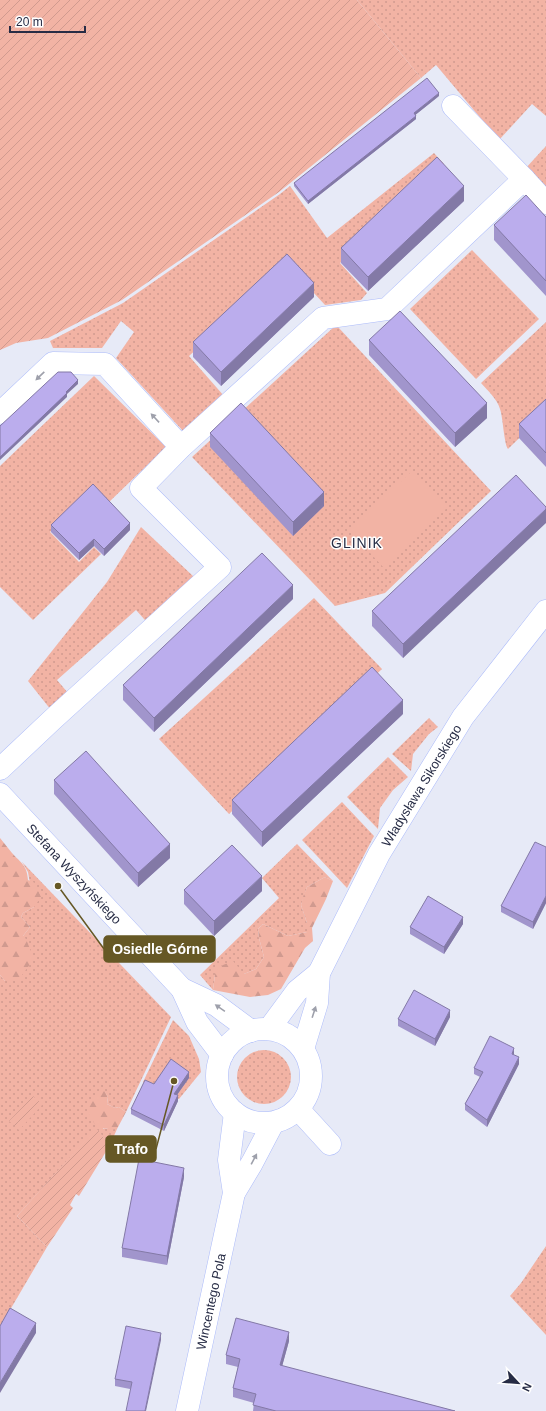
<svg xmlns="http://www.w3.org/2000/svg" width="546" height="1411" viewBox="0 0 546 1411" font-family="Helvetica,sans-serif">
	<style>
		.grass { fill: url(#grass-dots) }
		.forest { fill: url(#forest-firs) }
		.park { fill: #f2b3a4 }
		.garden { fill: url(#garden-furrows) }
		.lines { fill: none; stroke-linecap: round; stroke-linejoin: round }
		.minor-casing { stroke: #acbbfa; stroke-width: 23 }
		.minor { stroke: #fff; stroke-width: 22 }
		.wall { fill: #a195cc }
		.shaded-wall { fill: #8379a6 }
		.building { fill: #bbaded; stroke: #8379a6 }
		.oneway { fill: #9ea0ab }
		.labels { text-anchor: middle; dominant-baseline: central; stroke-width: 3; stroke-linejoin: round; paint-order: stroke }
		.street-label { font-size: 13px; fill: #272c45; stroke: #fff }
		.neighbourhood-label { font-size: 14px; letter-spacing: 1px; fill: #272c45; stroke: #fff }
		.leader { fill: none; stroke: #665825; stroke-width: 1.5 }
		.callout-dot { fill: #665825; stroke: #fff; stroke-width: 1.5 }
		.callout { fill: #665825; stroke: #665825; stroke-width: 1.5 }
		.callout-label { font-size: 14px; text-anchor: middle; font-weight: bold; fill: #fff }
	</style>
	<defs>
		<pattern id="grass-dots" width="8" height="8" patternUnits="userSpaceOnUse"><rect width="8" height="8" fill="#f2b3a4"/><path d="M2 2h.1M6 6h.1" fill="none" stroke="#d09a8f" stroke-width="1.8" stroke-linecap="round"/></pattern>
		<pattern id="forest-firs" width="22" height="20" patternUnits="userSpaceOnUse"><rect width="22" height="20" fill="#f2b3a4"/><path d="M5 1l3.5 6h-7zM16 11l3.5 6h-7z" fill="#d09a8f"/></pattern>
		<pattern id="garden-furrows" width="10" height="10" patternUnits="userSpaceOnUse"><rect width="10" height="10" fill="#f2b3a4"/><path d="M-1 1l2-2M0 10L10 0M9 11l2-2" fill="none" stroke="#d09a8f"/></pattern>
	</defs>
	<rect width="100%" height="100%" fill="#e7eaf7"/>
	<path class="grass" d="M357 0H546V116L532 104 499 140 436 65 421 78Z
		M546 146V191L525 169Z
		M434 153 444 164 340 263 367 293 361 300 325 305 288 265 189 356 224 396 184 432 116 358 134 332 121 321 102 348H53L50 341 123 303 280 194 290 186 327 238Z
		M472 250 539 319 476 379 410 309Z
		M546 322V412L508 449C504 444 503 417 500 409 497 399 488 391 481 383Z
		M335 326 338 327 491 491 385 593 335 606 192 457Z
		M94 376 166 447 107 504 92 490 50 532 79 562 94 547 101 554 33 620 0 587V466Z
		M141 527 194 577 152 628 136 610 57 680 74 700 55 715 28 681 107 582Z
		M314 598 382 669 229 814 159 739Z
		M429 718 438 727 429 734 413 754 411 771 392 754Z
		M388 757 408 777 393 790 380 808 378 829 347 797Z
		M342 802 374 836 347 888 302 840Z
		M297 844 333 881 325 877 307 887 301 905 307 923V932L288 936 263 924 258 929 259 938 264 957 256 969 244 974 215 975 213 990 200 975 279 898 262 878Z
		M22 862 171 1017 126 1112 119 1107 115 1108 107 1104 108 1097 105 1092 103 1129H117L110 1145 96 1129 17 1216 47 1247 0 1327V975L5 981 23 936 30 927 21 917 23 913 34 907 28 872Z
		M173 1020 189 1036 199 1059 201 1072 179 1099 143 1082Z
		M237 1077a27 27 0 1 1 54 0a27 27 0 1 1-54 0Z
		M546 1246V1335L510 1296 521 1283Z"/>
	<path class="forest" d="M0 838C4 843 8 848 12 853 21 863 27 865 28 880L35 883 41 897 34 907 23 913 21 917 30 927 23 936 26 939 34 959 19 979 5 981 0 975Z
		M325 877 333 881 326 899 312 928 313 941 305 948 281 989 268 995 250 997 213 990 215 975 218 967 233 961 244 974 256 969 264 957 259 938 258 929 263 924 288 936 307 932V923L301 905 303 897 307 887Z
		M99 1091H105L108 1097 107 1104 115 1108 119 1107 126 1112 117 1129C98 1130 95 1127 87 1110L92 1099Z"/>
	<path class="park" d="M412 471 447 508 383 567 349 530Z"/>
	<path class="garden" d="M0 0H357L421 78 279 192 122 300 48 338 16 343 0 350Z
		M33 1096 42 1105 19 1130 9 1121Z
		M96 1128 110 1145 79 1196 76 1194 70 1205 73 1208 47 1247 17 1216Z"/>
	<g class="lines">
		<g class="minor-casing">
			<g id="minor">
				<path d="M453 106 524 179"/>
				<path d="M0 413 53 363 105 364 181 447"/>
				<path d="M0 769 52 720 220 567 141 488 181 447 323 318 387 309 524 179 546 203"/>
				<path id="s1" d="M0 794 182 989 197 1022 222 1055"/>
				<path d="M182 989 216 1005 251 1031"/>
				<path d="M269 1029 297 991 319 973"/>
				<circle cx="264" cy="1076" r="47"/>
				<path id="s2" d="M303 1049 317 1003 319 973 379 854 463 717 546 611"/>
				<path d="M298 1109 330 1144"/>
				<path d="M234 1193 229 1160 235 1113"/>
				<path id="s3" d="M187 1411 234 1193 252 1163 273 1123"/>
			</g>
		</g>
		<use href="#minor" class="minor"/>
	</g>
	<path class="wall" d="M439 96 415 115 416 119 308 204 294 186V183Z
		M464 201 368 291 341 263V248Z
		M546 217V296L494 240V225Z
		M314 297 221 386 193 357V342Z
		M369 340 487 418 455 447 369 355Z
		M546 399V467L519 438V424Z
		M210 433 324 506 293 536 210 447Z
		M546 507 403 658 372 626V611Z
		M51 525 130 530 104 556 94 546 79 560 51 532Z
		M293 599 154 732 123 700V685Z
		M403 714 262 847 232 814V800Z
		M54 780 170 858 138 887 54 794Z
		M546 847V903L533 929 501 912V906Z
		M184 890 262 891 214 936 184 904Z
		M463 924 444 954 410 934V927Z
		M450 1017 435 1046 398 1026V1019Z
		M514 1054V1055L519 1064 487 1127 465 1110V1104L480 1077 474 1074V1068Z
		M189 1078 177 1095 178 1101 164 1131 131 1114V1109L154 1084Z
		M184 1177 167 1265 122 1257V1248Z
		M161 1340 130 1389 115 1386V1379Z
		M289 1341 282 1366 455 1411H253L254 1403 233 1397V1388L238 1367 226 1364V1355Z"/>
	<path class="shaded-wall" d="M439 93V96L414 116V113Z
		M416 116V119L308 204V201Z
		M464 186V201L368 291V277Z
		M314 283V297L221 386V372Z
		M78 380V384L67 394V397L0 460V457Z
		M487 403V418L455 447V433Z
		M324 492V506L293 536V522Z
		M546 509V523L403 658V644Z
		M130 523V530L104 556V549Z
		M94 539V546L79 560V553Z
		M293 585V599L154 732V718Z
		M403 700V714L262 847V832Z
		M170 844V858L138 887V873Z
		M262 876V891L214 936V921Z
		M546 896V903L533 929V922Z
		M463 917V924L444 954V947Z
		M450 1010V1017L435 1046V1039Z
		M514 1048V1054L512 1060V1054Z
		M519 1057V1064L487 1127V1120Z
		M189 1072V1078L174 1099V1094Z
		M178 1095V1101L164 1131V1125Z
		M184 1168V1177L167 1265V1256Z
		M36 1323V1333L0 1393V1383Z
		M289 1332V1341L280 1374V1365Z
		M161 1333V1340L146 1411H145Z"/>
	<path class="building" d="M427 78 439 93 414 113 416 116 308 201 294 183Z
		M437 157 464 186 368 277 341 248Z
		M526 195 546 217V281L494 225Z
		M287 254 314 283 221 372 193 342Z
		M400 311 487 403 455 433 369 340Z
		M58 372H71L78 380 66 392 67 393 0 457V426Z
		M546 399V453L519 424Z
		M241 403 324 492 293 522 210 433Z
		M516 475 546 507V509L403 644 372 611Z
		M93 484 130 523 104 549 94 539 79 553 51 525Z
		M262 553 293 585 154 718 123 685Z
		M372 667 403 700 262 832 232 800Z
		M86 751 170 844 138 873 54 780Z
		M535 842 546 847V896L533 922 501 906Z
		M232 845 262 876 214 921 184 890Z
		M428 896 463 917 444 947 410 927Z
		M414 990 450 1010 435 1039 398 1019Z
		M490 1036 514 1048 512 1054 519 1057 487 1120 465 1104 483 1072 474 1068Z
		M171 1059 189 1072 174 1094 178 1095 164 1125 131 1109 145 1080 154 1084Z
		M139 1159 184 1168 167 1256 122 1248Z
		M10 1308 36 1323 0 1383V1326Z
		M236 1318 289 1332 280 1365 455 1411H276L253 1405 256 1394 233 1388 240 1359 226 1355Z
		M126 1326 161 1333 145 1411H126L132 1382 115 1379Z"/>
	<defs><path id="oneway-solid" d="M-6-.8H1V-3.2L6.5 0L1 3.2V.8H-6Z"/></defs>
	<g class="oneway">
		<use href="#oneway-solid" transform="translate(40 376) rotate(136)"/>
		<use href="#oneway-solid" transform="translate(155 418) rotate(-133)"/>
		<use href="#oneway-solid" transform="translate(220 1008) rotate(-145)"/>
		<use href="#oneway-solid" transform="translate(314 1012) rotate(-72)"/>
		<use href="#oneway-solid" transform="translate(254 1159) rotate(-62)"/>
	</g>
	<g class="labels">
		<g class="street-label">
			<text stroke="none"><textPath href="#s2" startOffset="292">Władysława Sikorskiego</textPath></text>
			<text stroke="none"><textPath href="#s1" startOffset="109">Stefana Wyszyńskiego</textPath></text>
			<text stroke="none"><textPath href="#s3" startOffset="112">Wincentego Pola</textPath></text>
		</g>
		<g class="neighbourhood-label">
			<text x="357" y="543">GLINIK</text>
		</g>
	</g>
	<path class="leader" d="M58 886L104 949M174 1081L156 1149"/>
	<g class="callout-dot">
		<circle cx="58" cy="886" r="4"/>
		<circle cx="174" cy="1081" r="4"/>
	</g>
	<g class="callout">
		<rect x="104" y="936" width="111" height="26" rx="4"/>
		<rect x="106" y="1136" width="50" height="26" rx="4"/>
	</g>
	<g class="callout-label">
		<text x="160" y="954">Osiedle Górne</text>
		<text x="131" y="1154">Trafo</text>
	</g>
	<g transform="translate(518 1383) rotate(116)" stroke="#ffffff" stroke-width="3" paint-order="stroke">
	<path d="M0-3L7 15L0 10L-7 15Z" fill="#272c45"/>
	<text y="-6" font-size="11" font-weight="bold" text-anchor="middle" fill="#272c45">N</text>
	</g>
	<path d="M10 26v6h75v-6" fill="none" stroke="#272c45" stroke-width="2"/>
	<text x="16" y="26" font-size="12" fill="#272c45" stroke="#ffffff" stroke-width="3" paint-order="stroke">20 m</text>
</svg>
